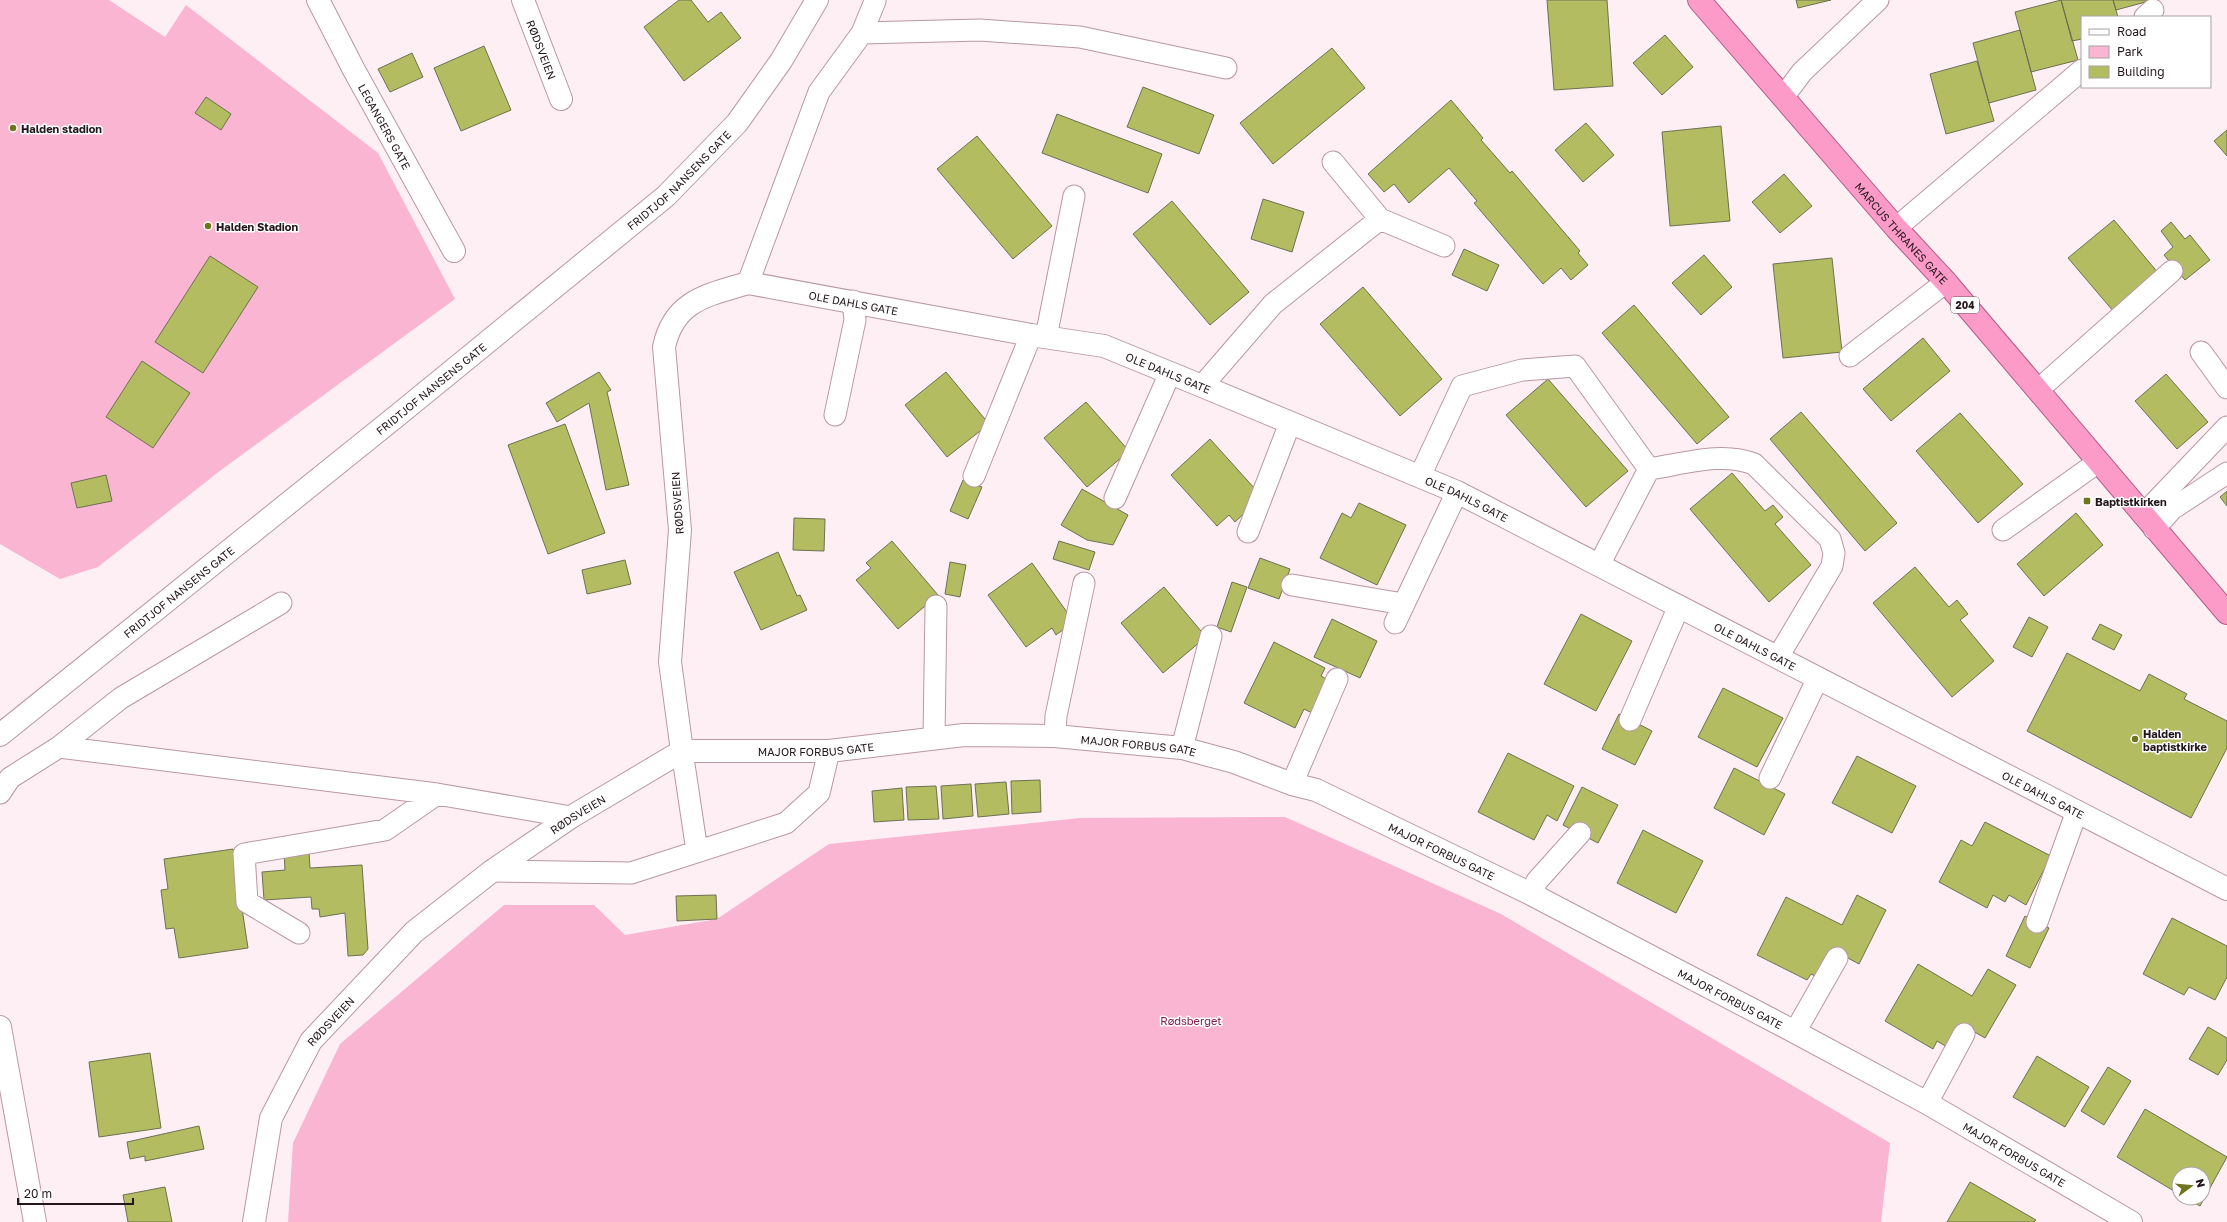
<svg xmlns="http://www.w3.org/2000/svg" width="2227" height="1222" viewBox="0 0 2227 1222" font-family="'Golos Text',sans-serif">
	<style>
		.green { fill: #f9b5d1 }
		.building { fill: #b4bc61; stroke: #6d7052 }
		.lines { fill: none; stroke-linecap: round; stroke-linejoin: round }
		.service-casing { stroke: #b997a4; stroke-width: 23 }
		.minor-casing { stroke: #b997a4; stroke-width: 24 }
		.tertiary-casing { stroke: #b997a4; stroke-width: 24 }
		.trunk-casing { stroke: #b05d83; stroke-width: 24 }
		.service { stroke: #fff; stroke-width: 21 }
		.minor { stroke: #fff; stroke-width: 22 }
		.tertiary { stroke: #fff; stroke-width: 22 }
		.trunk { stroke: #fc9bc8; stroke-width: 22 }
		.poi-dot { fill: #6f751d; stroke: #fff; stroke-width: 1.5 }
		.labels { text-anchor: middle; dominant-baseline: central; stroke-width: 3; stroke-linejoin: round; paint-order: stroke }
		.shield { fill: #fff; stroke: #665d60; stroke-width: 1 }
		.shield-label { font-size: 10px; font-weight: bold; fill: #24171c }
		.street-label { font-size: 11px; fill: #24171c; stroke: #fff }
		.poi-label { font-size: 11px; font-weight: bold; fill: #24171c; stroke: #fff; text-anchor: start }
		.park-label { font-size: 11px; fill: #821c53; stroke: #fff }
	</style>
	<rect width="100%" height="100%" fill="#feeff5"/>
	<path class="green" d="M0 0H109L165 37 186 5 378 153 455 299 221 470 98 567 60 579 0 544Z
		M1285 817 1501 914 1890 1143 1881 1222H288L293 1143 340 1044 504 905H594L625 935 717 919 829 844 1080 818Z"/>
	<path class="building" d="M679 0H691L708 22 721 12 741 38 684 81 644 27Z
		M1547 0H1607L1613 86 1554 90Z
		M1796 0H1831L1798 8Z
		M2061 0 2078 60 2031 72 2015 12Z
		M2061 0H2113L2118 17H2082V39L2072 41Z
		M2113 0H2153L2116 10Z
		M2020 30 2036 90 1989 103 1973 43Z
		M1665 35 1693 67 1662 95 1633 63Z
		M484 46 511 110 461 131 434 68Z
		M1332 48 1365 88 1273 164 1240 123Z
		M412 53 423 77 390 92 378 69Z
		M1977 61 1994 121 1946 134 1930 74Z
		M1143 87 1214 115 1199 154 1127 127Z
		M206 97 231 114 221 130 195 113Z
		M1451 100 1483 138 1481 140 1510 173 1512 171 1580 251 1578 253 1588 265 1571 280 1561 268 1543 284 1474 203 1477 201 1449 168 1409 203 1394 184 1384 192 1368 174Z
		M1057 114 1162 154 1148 193 1042 153Z
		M1586 123 1614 155 1583 182 1555 150Z
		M1721 126 1730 221 1670 226 1662 132Z
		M2227 130V156L2214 141Z
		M977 136 1052 226 1013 259 937 169Z
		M1784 174 1812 206 1780 233 1752 202Z
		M1263 199 1304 212 1292 252 1251 239Z
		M1172 201 1249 292 1210 325 1133 234Z
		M2114 220 2159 274 2114 312 2068 258Z
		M2171 222 2185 239 2190 235 2210 260 2185 280 2164 255 2173 247 2161 231Z
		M1464 249 1499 265 1487 291 1452 275Z
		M1704 255 1732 287 1701 315 1672 283Z
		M210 256 258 287 203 373 155 342Z
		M1832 258 1842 352 1783 358 1773 264Z
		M1363 287 1442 379 1400 416 1320 324Z
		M1634 305 1729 417 1697 444 1602 333Z
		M1923 338 1950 371 1891 421 1863 389Z
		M142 361 190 393 153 448 106 417Z
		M599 372 611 390 607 392 629 485 606 490 589 403 557 422 546 403Z
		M946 372 989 424 947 457 905 405Z
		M2166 374 2208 422 2177 449 2135 401Z
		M1548 379 1628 471 1586 507 1506 415Z
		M1086 402 1129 451 1087 487 1044 438Z
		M1801 412 1897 523 1865 551 1770 439Z
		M1960 413 2023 484 1978 523 1916 451Z
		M565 424 605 533 548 554 508 445Z
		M1210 439 1256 490 1249 497 1255 503 1235 522 1229 515 1217 526 1171 475Z
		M1732 473 1765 511 1773 505 1783 517 1775 524 1811 565 1769 602 1690 509Z
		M106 475 112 501 77 508 71 483Z
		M963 480 982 487 968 519 950 511Z
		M1082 489 1128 515 1113 545 1087 540 1061 525Z
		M2227 491V506L2220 497Z
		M1359 503 1406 525 1377 585 1320 558 1342 513 1351 518Z
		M2076 513 2103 545 2044 596 2017 564Z
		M794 518 825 519 824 551 793 550Z
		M892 541 938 595 898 629 856 580 871 568 866 563Z
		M1059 541 1095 552 1089 570 1053 559Z
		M778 552 797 596 800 595 807 610 761 630 734 572Z
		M1260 558 1290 569 1279 599 1248 588Z
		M625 560 631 584 587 594 582 570Z
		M950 562 966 565 960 597 945 594Z
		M1032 563 1069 615 1072 623 1056 635 1052 628 1026 647 988 595Z
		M1915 567 1949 607 1957 600 1968 614 1960 620 1994 661 1952 697 1873 603Z
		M1232 582 1247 587 1231 632 1217 627Z
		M1164 587 1206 637 1163 673 1121 623Z
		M1581 614 1632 641 1596 711 1544 684Z
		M2029 617 2048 627 2032 657 2013 647Z
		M1332 619 1377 641 1360 678 1314 657Z
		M2100 624 2122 635 2114 650 2092 639Z
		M1274 642 1325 668 1321 676 1328 680 1312 713 1304 709 1295 728 1244 703Z
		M2067 653 2140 691 2149 674 2187 694 2184 699 2227 721V748L2191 818 2027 731Z
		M1723 688 1783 718 1757 767 1698 737Z
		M1619 714 1652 731 1635 765 1602 749Z
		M1508 753 1574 786 1557 821 1547 815 1534 840 1478 812Z
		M1857 756 1916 786 1892 833 1832 803Z
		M1734 768 1785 794 1764 835 1714 808Z
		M1040 780 1041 812 1012 814 1011 781Z
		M1006 782 1009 814 978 817 975 784Z
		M971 784 973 816 943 819 941 786Z
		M936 786 939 819 908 820 906 787Z
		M1582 787 1618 805 1598 843 1563 825Z
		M902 788 904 820 874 822 872 791Z
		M1985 822 2051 856 2026 905 2009 895 2005 902 1993 895 1987 908 1939 882 1961 840 1972 846Z
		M1643 830 1703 861 1676 913 1617 883Z
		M233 849 248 948 179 958 174 928 166 929 161 890 168 889 164 859Z
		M309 851 310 868 362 865 368 949 363 955 348 956 345 913 320 917 319 909H312L311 897 264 900 262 872 285 870 284 852Z
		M716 895 717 919 677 921 676 896Z
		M1857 895 1886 910 1859 964 1835 951 1821 979 1811 974 1807 980 1757 955 1786 897 1842 925Z
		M2025 916 2049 928 2030 968 2006 956Z
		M2172 918 2227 946V977L2215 1000 2189 987 2184 995 2143 974Z
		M1918 964 1972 996 1988 969 2016 985 1985 1038 1961 1024 1947 1047 1937 1041 1933 1049 1885 1021Z
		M2208 1027 2227 1038V1060L2218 1075 2189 1059Z
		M150 1053 161 1128 99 1137 89 1062Z
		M2037 1056 2089 1087 2065 1127 2013 1097Z
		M2108 1067 2131 1081 2104 1125 2081 1111Z
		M2145 1109 2227 1157 2200 1206 2186 1198H2203V1174H2179V1194L2117 1157Z
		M199 1126 204 1149 145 1161V1156L130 1159 127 1142Z
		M1970 1182 2036 1220 2034 1222H1947Z
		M165 1187 172 1222H128L123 1195Z"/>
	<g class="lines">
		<g class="service-casing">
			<path id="service" d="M2145 17 2153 10
				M862 33 875 1
				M1784 96 1802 72 1878 0
				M1333 162 1380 219
				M1896 228 2082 70
				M748 283 819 92 862 33 980 30 1080 37 1226 68
				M1046 337 1074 196
				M2201 352 2227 388
				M1850 356 1946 282
				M1202 386 1273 304 1380 219 1444 246
				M2038 390 2172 271
				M835 415 855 320 853 301
				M974 476 1031 335
				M1420 476 1462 386 1522 370 1575 366 1649 469
				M1115 498 1170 373
				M2143 515 2227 427
				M2154 529 2172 509 2227 473
				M2003 530 2098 462
				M1248 532 1290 423
				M1599 565 1649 469C1683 464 1722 451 1754 464L1830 539 1834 553 1832 566 1778 657
				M1292 585 1403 604
				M1395 623 1457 492
				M1630 720 1679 606
				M1055 736 1056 716 1084 583
				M934 737 936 606
				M59 747 121 698 281 603
				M1182 748 1211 636
				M682 751 697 851
				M1770 778 1818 678
				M1292 784 1337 679
				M0 793 10 778 59 747 437 794 571 817
				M492 871 631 873 786 823 819 793 829 751
				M1531 894 1537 881 1580 833
				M2037 922 2077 811
				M299 933 247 902 244 854 385 830 437 794
				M1795 1032 1837 958
				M1927 1103 1964 1034"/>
		</g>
		<g class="minor-casing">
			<g id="minor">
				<path id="s1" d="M318 0 354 70 454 251"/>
				<path id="s2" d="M523 0 561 99"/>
				<path id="s3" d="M682 751 670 662 680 530 664 347C674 300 708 295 748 283L1031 335 1104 346 1202 386 1457 492 2227 889"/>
				<path id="s4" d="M682 751H829L964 735 1055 736 1182 748 1234 762 1292 784 1316 790 1531 894 1795 1032 1927 1103 2131 1222"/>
				<path d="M0 1027 35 1222"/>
				<path id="s5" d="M254 1222 271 1118 311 1041 414 932 492 871 571 817 682 751"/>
			</g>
		</g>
		<g class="tertiary-casing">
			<g id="tertiary">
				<path id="s6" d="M0 735 398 415 666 196 737 123 781 61 817 0"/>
			</g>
		</g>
		<g class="trunk-casing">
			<g id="trunk">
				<path id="s7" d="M1699 0 1896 228 1946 282 2227 613"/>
			</g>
		</g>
		<use href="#service" class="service"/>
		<use href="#minor" class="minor"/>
		<use href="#tertiary" class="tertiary"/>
		<use href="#trunk" class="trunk"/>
	</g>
	<g class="poi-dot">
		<circle cx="13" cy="128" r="4"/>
		<circle cx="208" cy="226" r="4"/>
		<rect x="2083" y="497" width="8" height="8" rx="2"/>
		<circle cx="2135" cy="739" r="4"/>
	</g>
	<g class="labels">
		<rect class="shield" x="1951" y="297" width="28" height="16" rx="3"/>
		<g class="shield-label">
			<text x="1965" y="305">204</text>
		</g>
		<g class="street-label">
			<text stroke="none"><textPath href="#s2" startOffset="53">RØDSVEIEN</textPath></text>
			<text stroke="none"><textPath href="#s1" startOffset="143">LEGANGERS GATE</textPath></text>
			<text stroke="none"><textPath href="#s6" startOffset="877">FRIDTJOF NANSENS GATE</textPath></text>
			<text stroke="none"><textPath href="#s7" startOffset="309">MARCUS THRANES GATE</textPath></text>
			<text stroke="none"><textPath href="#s3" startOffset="626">OLE DAHLS GATE</textPath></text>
			<text stroke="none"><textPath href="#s3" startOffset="950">OLE DAHLS GATE</textPath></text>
			<text stroke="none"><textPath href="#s6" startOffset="553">FRIDTJOF NANSENS GATE</textPath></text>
			<text stroke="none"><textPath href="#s3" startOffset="1274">OLE DAHLS GATE</textPath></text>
			<text transform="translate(677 503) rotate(-94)">RØDSVEIEN</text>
			<text stroke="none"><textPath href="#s6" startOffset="229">FRIDTJOF NANSENS GATE</textPath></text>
			<text stroke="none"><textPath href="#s3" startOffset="1598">OLE DAHLS GATE</textPath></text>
			<text stroke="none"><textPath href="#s4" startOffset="458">MAJOR FORBUS GATE</textPath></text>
			<text stroke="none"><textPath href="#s4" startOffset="134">MAJOR FORBUS GATE</textPath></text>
			<text stroke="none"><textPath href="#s3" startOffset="1922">OLE DAHLS GATE</textPath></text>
			<text stroke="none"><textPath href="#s5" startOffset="544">RØDSVEIEN</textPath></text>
			<text stroke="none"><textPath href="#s4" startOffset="782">MAJOR FORBUS GATE</textPath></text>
			<text stroke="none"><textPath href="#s4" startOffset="1106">MAJOR FORBUS GATE</textPath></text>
			<text stroke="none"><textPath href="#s5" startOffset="220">RØDSVEIEN</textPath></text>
			<text stroke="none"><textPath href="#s4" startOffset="1430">MAJOR FORBUS GATE</textPath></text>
		</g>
		<g class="poi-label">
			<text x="21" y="128">Halden stadion</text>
			<text x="216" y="226">Halden Stadion</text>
			<text x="2095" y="501">Baptistkirken</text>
			<text x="2143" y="733">Halden<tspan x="2143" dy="13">baptistkirke</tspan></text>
		</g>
		<g class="park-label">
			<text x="1191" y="1020">Rødsberget</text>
		</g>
	</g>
	<rect x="2081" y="16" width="130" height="72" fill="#ffffff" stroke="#a7a2a4"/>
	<rect x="2089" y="29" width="20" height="6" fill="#ffffff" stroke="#a7a2a4"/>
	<text x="2117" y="36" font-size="12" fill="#24171c">Road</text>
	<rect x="2089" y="46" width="20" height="12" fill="#f9b5d1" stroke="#a7a2a4"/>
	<text x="2117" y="56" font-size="12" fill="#24171c">Park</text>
	<rect x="2089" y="66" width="20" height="12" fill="#b4bc61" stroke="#a7a2a4"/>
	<text x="2117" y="76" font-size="12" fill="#24171c">Building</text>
	<g transform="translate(2191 1186) rotate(74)"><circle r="19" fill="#ffffff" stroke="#a7a2a4"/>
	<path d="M0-3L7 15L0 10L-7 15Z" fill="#6f751d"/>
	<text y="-6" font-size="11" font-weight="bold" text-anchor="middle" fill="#24171c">N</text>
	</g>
	<path d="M18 1198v6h115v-6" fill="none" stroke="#24171c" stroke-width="2"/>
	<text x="24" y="1198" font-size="12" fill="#24171c" stroke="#ffffff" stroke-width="3" paint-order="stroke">20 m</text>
</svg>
